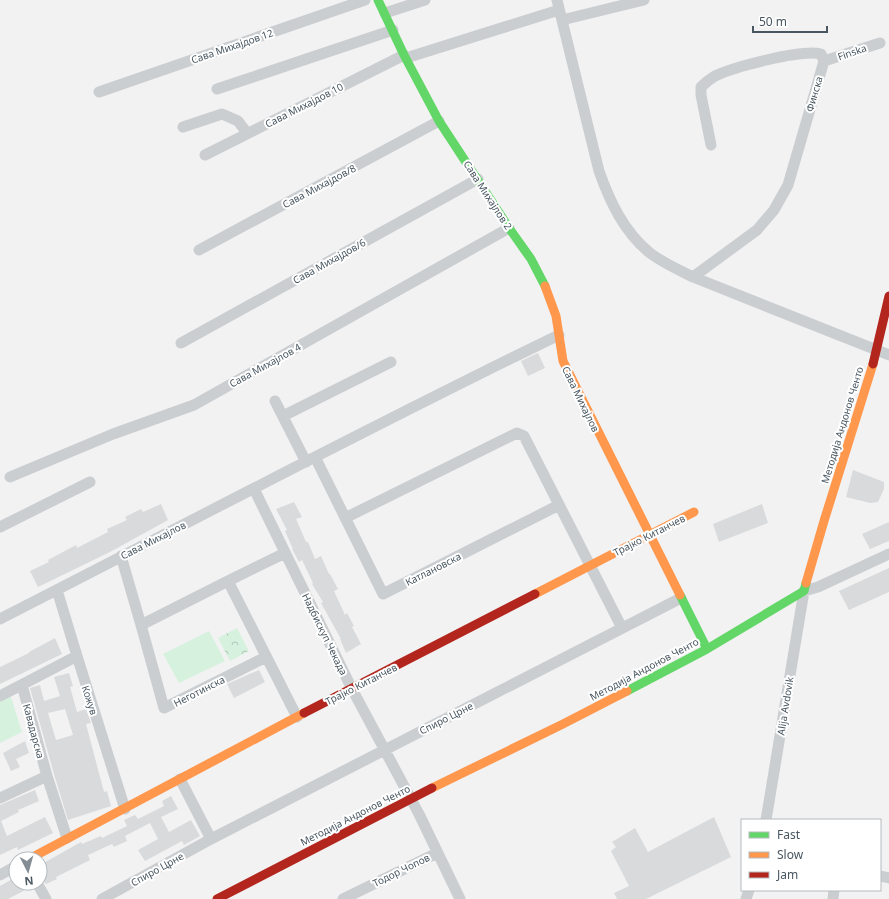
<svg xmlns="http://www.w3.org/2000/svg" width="889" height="899" viewBox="0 0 889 899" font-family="'Noto Sans',sans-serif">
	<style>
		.park { fill: url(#park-crowns) }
		.pitch { fill: #d6f2df }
		.building { fill: #d9dadb; fill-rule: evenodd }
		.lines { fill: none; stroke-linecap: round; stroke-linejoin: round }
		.street { stroke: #cbced1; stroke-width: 11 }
		.fast { stroke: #63d668; stroke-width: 9 }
		.slow { stroke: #ff974d; stroke-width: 9 }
		.jam { stroke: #b3261e; stroke-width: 9 }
		.labels { text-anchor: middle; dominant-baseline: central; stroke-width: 4; stroke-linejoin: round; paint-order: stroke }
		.street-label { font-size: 10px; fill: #485660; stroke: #fff }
	</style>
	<defs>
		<pattern id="park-crowns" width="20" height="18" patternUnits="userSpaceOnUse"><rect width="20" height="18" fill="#d6f2df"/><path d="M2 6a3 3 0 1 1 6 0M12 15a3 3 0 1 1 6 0" fill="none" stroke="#b0c7b8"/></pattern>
	</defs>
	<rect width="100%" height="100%" fill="#f3f2f2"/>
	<path class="park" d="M237 628 249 651 230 661 218 638Z"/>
	<path class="pitch" d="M209 631 225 661 179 683 163 654Z
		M11 697 22 732 0 743V702Z"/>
	<path class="building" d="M538 353 545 368 528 376 521 361Z
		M853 470 884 482V489L878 502 870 503 846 497Z
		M294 502 302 517 296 519 306 542H308L315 559 321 556 329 574H330L338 589 334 591 345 615 347 613 354 626 352 627 361 644 346 653 340 639H341L321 603 323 602 312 584 313 583 302 560 299 562 292 549H293L285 531 287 530 276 509Z
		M161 504 168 520 110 552 38 587 30 571 49 562 48 560 76 545 77 548 108 532 107 529 127 520 125 517 141 509 143 512Z
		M762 504 768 523 719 542 713 524Z
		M889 522V541L870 549 862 534Z
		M889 568V592L849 610 839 591Z
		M55 638 62 654 0 684V667L29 653V652Z
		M259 670 265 682 234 698 227 684Z
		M69 673 73 686 70 687 77 712 86 709 91 723 86 724 104 792 107 791 111 806 68 820 54 774 30 688 40 685 44 701 60 696 54 677ZM65 709 73 735 56 740 48 713Z
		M25 741 29 753 16 759 20 767 11 771 3 753Z
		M35 790 39 801 18 810 19 812 1 821 7 836 45 817 53 833 18 850 17 847 0 855V805Z
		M171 796 178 809 161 817 169 832 191 820 200 836 184 845 182 841 145 861 138 850 158 839 150 823 125 836 127 841 114 847 112 844 88 855 90 860 56 877 57 879 46 884 40 877V865L81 842 82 844 101 836 102 838 127 826 124 820 135 815 138 819 164 806 162 801Z
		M714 817 731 857 646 899H617L614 893 629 886 611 851 616 847 612 842 635 828 648 852Z
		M16 877V883H30L31 887 8 899H0V886Z"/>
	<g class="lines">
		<path class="street" d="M557 0 599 171C610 202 624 232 650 253 663 263 679 270 693 277L889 355
			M385 13 425 0
			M562 20 644 0
			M406 58 559 10
			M824 61 880 43
			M217 89 393 30
			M99 92 365 0
			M183 127 222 114 238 121 247 133
			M205 155 404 55
			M199 250 439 121
			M693 277 757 230 774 210 788 185 824 61 821 54C801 49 734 67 715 76 710 79 705 83 701 87V95L711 145
			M181 343 478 179
			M275 401 306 462
			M283 416 391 362
			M315 457 383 594 559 505
			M10 477 113 434 194 405 509 228
			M254 489 352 689 419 814 460 899
			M345 518 517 433 524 436 622 628
			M0 527 90 482
			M121 556 141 625 228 581 297 717
			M228 581 285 553
			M57 590 77 656 125 809
			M0 619C186 524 371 426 559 335
			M141 625 164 708 266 657
			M22 685 47 776 67 838
			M0 696 77 656
			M180 779 211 839
			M0 798 47 776
			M766 820 804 591 818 587 889 554
			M0 875 16 866
			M880 876 889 878
			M37 883 46 899
			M102 899 211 839 681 598
			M343 899 437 853
			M746 899 749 890
			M833 899 834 890"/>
		<path class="fast" d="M378 0 404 55 439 121 509 228 531 259 545 286
			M680 595 707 649
			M627 691 707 649 804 591 806 583"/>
		<path class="slow" d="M545 286 556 316 563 361 680 595
			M806 583 824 521 873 364
			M535 594 694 512
			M432 788 563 724 627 691
			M29 859 304 713"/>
		<path class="jam" d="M873 364 889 296
			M304 713 535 594
			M217 899 432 788"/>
	</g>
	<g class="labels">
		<g class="street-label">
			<text transform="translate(232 46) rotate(-19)">Сава Михајдов 12</text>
			<text transform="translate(852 52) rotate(-19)">Finska</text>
			<text transform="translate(814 94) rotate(-74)">Финска</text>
			<text transform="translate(304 105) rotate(-27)">Сава Михајдов 10</text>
			<text transform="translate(319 186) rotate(-28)">Сава Михајдов/8</text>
			<text transform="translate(488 195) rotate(57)">Сава Михајлов 2</text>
			<text transform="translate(329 261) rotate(-29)">Сава Михајдов/6</text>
			<text transform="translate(265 365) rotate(-29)">Сава Михајлов 4</text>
			<text transform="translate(581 399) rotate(64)">Сава Михајлов</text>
			<text transform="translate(842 425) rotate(-73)">Методија Андонов Ченто</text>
			<text transform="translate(649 535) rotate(-27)">Трајко Китанчев</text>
			<text transform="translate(153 540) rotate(-27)">Сава Михајлов</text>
			<text transform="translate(433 569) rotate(-27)">Катлановска</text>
			<text transform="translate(325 634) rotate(64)">Надбискуп Чекада</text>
			<text transform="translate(644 669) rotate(-28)">Методија Андонов Ченто</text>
			<text transform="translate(361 684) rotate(-27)">Трајко Китанчев</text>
			<text transform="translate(199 691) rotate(-27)">Неготинска</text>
			<text transform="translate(90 700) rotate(72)">Кожув</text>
			<text transform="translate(785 706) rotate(-81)">Alija Avdovik</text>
			<text transform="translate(446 718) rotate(-27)">Спиро Црне</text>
			<text transform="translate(34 731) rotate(75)">Кавадарска</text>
			<text transform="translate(355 815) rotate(-27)">Методија Андонов Ченто</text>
			<text transform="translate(157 869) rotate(-29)">Спиро Црне</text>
			<text transform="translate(401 870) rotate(-26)">Тодор Чопов</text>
		</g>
	</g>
	<rect x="741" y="819" width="140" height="72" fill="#ffffff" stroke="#b6bbbf"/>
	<rect x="749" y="832" width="20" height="6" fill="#63d668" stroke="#b6bbbf"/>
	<text x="777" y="839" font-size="12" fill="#485660">Fast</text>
	<rect x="749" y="852" width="20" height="6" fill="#ff974d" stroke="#b6bbbf"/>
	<text x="777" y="859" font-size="12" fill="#485660">Slow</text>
	<rect x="749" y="872" width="20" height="6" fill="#b3261e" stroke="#b6bbbf"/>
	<text x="777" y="879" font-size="12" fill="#485660">Jam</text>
	<g transform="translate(28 871) rotate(174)"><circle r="19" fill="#ffffff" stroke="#b6bbbf"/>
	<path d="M0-3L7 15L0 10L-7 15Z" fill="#848d93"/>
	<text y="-6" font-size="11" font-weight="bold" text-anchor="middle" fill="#485660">N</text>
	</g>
	<path d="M753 26v6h74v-6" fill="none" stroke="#485660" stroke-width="2"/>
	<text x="759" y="26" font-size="12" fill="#485660" stroke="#ffffff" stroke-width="3" paint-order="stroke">50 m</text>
</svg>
